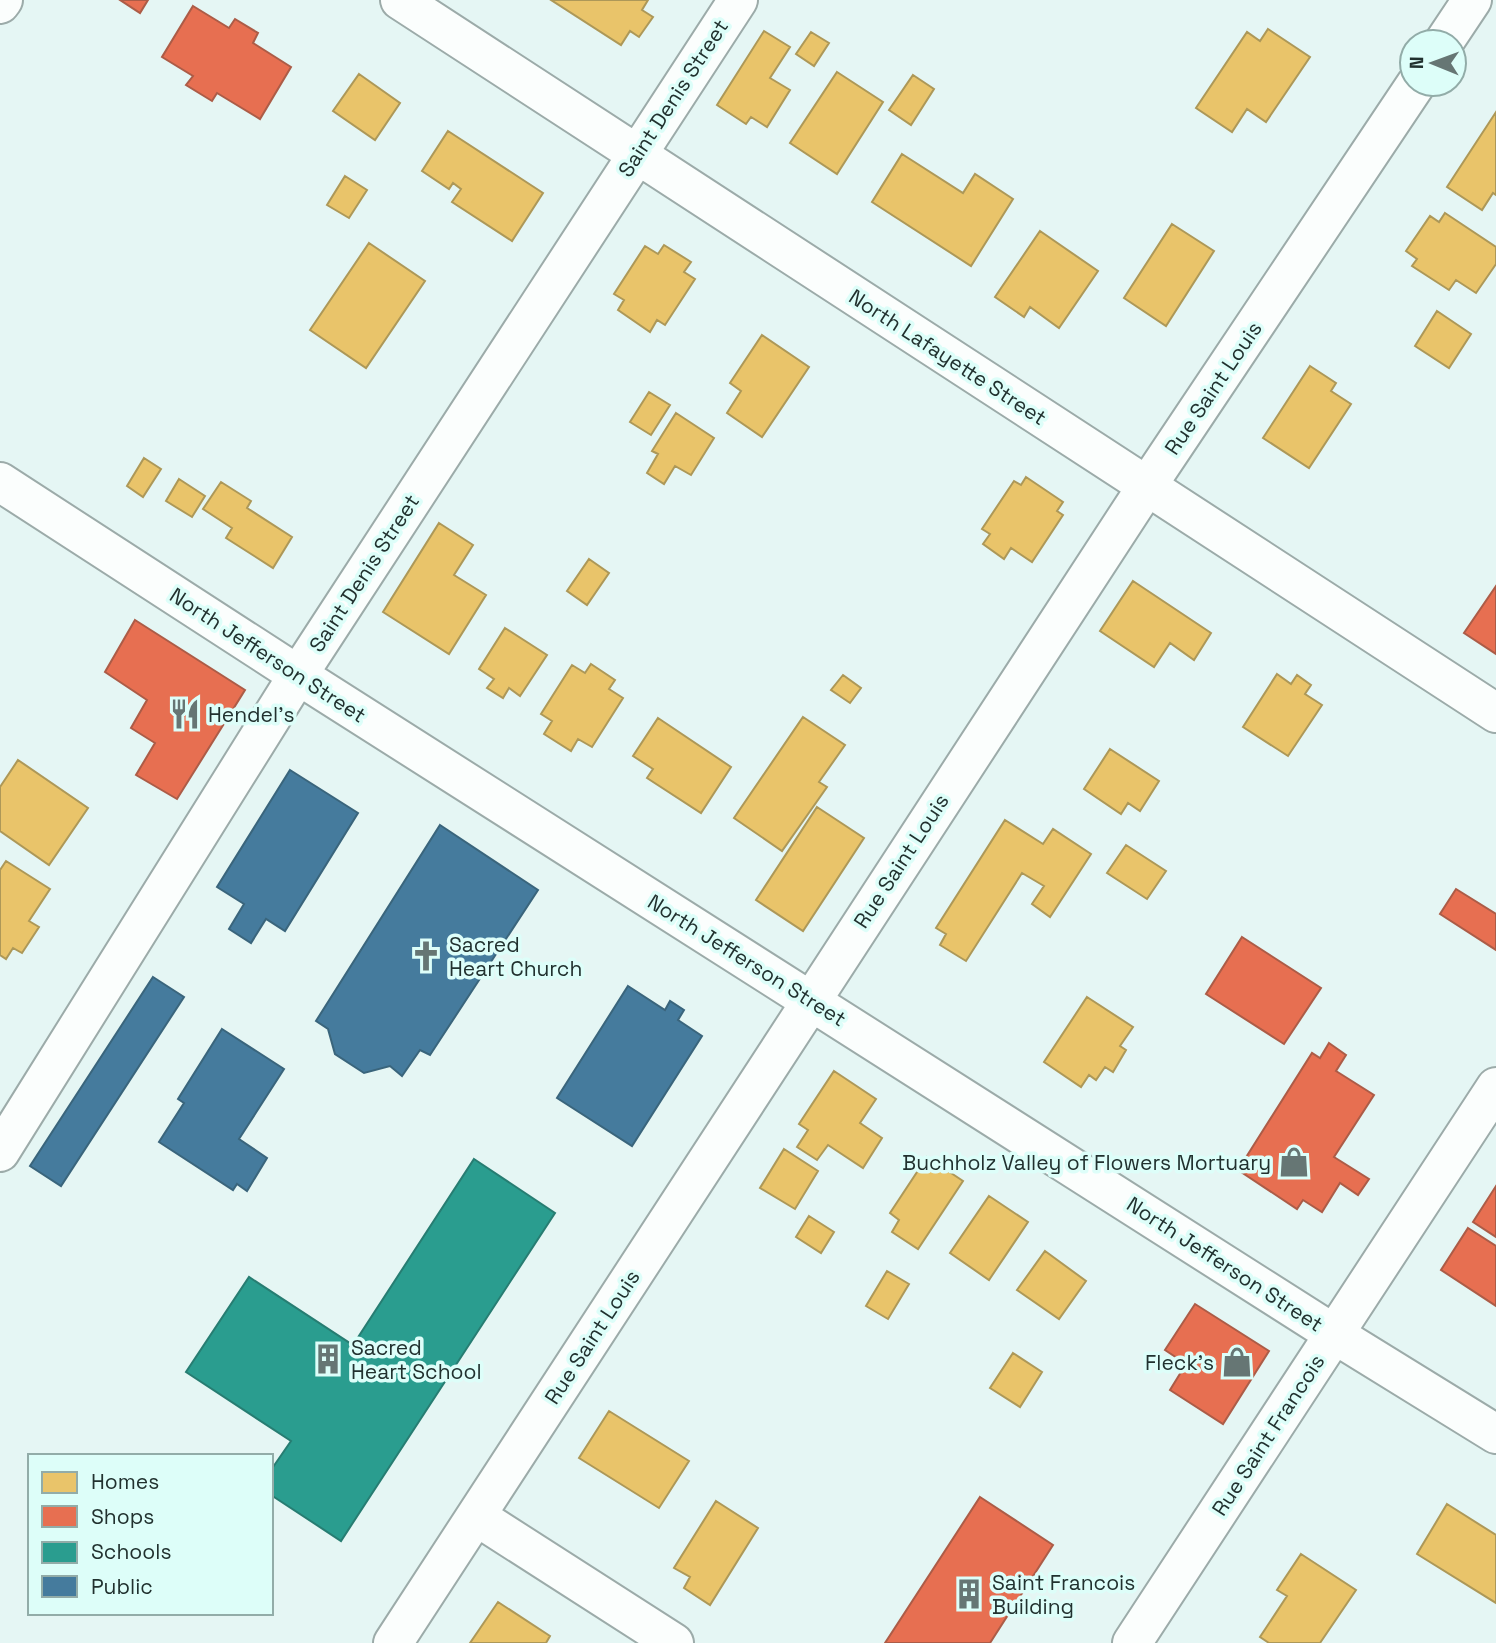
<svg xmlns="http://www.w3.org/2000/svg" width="1496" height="1643" viewBox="0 0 1496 1643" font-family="'Space Grotesk',sans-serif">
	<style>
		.homes { fill: #e9c46a; stroke: #ad9858; stroke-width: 2 }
		.shops { fill: #e76f51; stroke: #ac5c47; stroke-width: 2 }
		.schools { fill: #2a9d8f; stroke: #277d72; stroke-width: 2 }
		.public { fill: #457b9d; stroke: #3a657c; stroke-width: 2 }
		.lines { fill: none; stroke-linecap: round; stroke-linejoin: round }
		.minor-casing { stroke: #9caba9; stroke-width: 42 }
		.tertiary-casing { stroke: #9caba9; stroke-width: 42 }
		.minor { stroke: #fbfefd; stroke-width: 38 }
		.tertiary { stroke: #fbfefd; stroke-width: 38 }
		.labels { text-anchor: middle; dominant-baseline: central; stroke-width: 7; stroke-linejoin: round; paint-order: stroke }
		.street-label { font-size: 21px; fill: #21312f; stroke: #ddfef9 }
		.poi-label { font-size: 21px; fill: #21312f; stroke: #ddfef9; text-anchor: start }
	</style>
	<rect width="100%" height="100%" fill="#e5f6f4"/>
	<path class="homes" d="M551 0H648L642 10 653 17 639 37 630 31 621 45Z
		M1268 29 1310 57 1266 122 1247 109 1232 132 1196 108 1247 32 1260 41Z
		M764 31 790 47 770 78 790 90 767 127 751 117 746 124 717 105Z
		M811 32 829 43 814 66 796 54Z
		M837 72 883 102 837 174 790 143Z
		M359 74 400 103 375 140 333 111Z
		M913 75 934 89 911 125 889 110Z
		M1496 112V195L1493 193 1482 210 1447 187Z
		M448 131 543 193 512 241 452 202 461 189 453 183 449 189 422 171Z
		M902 154 963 193 975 174 1013 199 971 266 872 202Z
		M345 176 367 190 349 218 327 205Z
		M1445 213 1496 247V264L1476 293 1456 280 1449 290 1412 266 1417 259 1406 251 1430 216 1439 222Z
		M1172 224 1214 251 1166 326 1124 298Z
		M1040 231 1098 271 1059 328 1030 307 1024 317 995 297Z
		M369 243 425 281 366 368 310 330Z
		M664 245 691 262 684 272 695 279 665 325 657 320 650 332 618 310 624 300 614 294 645 246 658 254Z
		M1437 311 1471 334 1449 368 1415 346Z
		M762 335 809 367 762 437 727 413 741 391 730 383Z
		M1310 366 1336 383 1331 391 1351 404 1309 468 1263 438Z
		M649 392 670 405 651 435 630 422Z
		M676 413 714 438 691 475 675 466 664 484 647 473 658 454 652 451Z
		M144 458 161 469 143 497 127 486Z
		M1026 477 1063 502 1057 511 1063 515 1032 562 1011 548 1004 559 983 544 990 534 982 529 1014 481 1021 485Z
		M179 479 205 496 192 517 166 501Z
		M221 482 251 501 247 508 292 537 273 568 226 538 232 528 203 509Z
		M439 523 473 545 454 575 486 595 449 654 383 612Z
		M589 559 609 573 587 605 567 591Z
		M1133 581 1211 633 1194 660 1170 643 1154 667 1100 631Z
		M505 628 547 655 520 696 509 688 503 698 487 688 494 679 479 669Z
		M591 664 615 680 609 689 623 698 592 747 578 739 571 751 544 734 552 721 541 714 572 665 585 673Z
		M1277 674 1291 684 1297 675 1311 685 1305 694 1322 705 1288 756 1243 727Z
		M843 675 861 688 850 703 831 690Z
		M803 717 845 745 819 782 827 787 782 851 734 818Z
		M658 718 731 767 701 813 647 778 653 769 633 756Z
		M1110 749 1159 781 1140 811 1128 803 1121 814 1084 789Z
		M18 760 88 808 49 865 0 831V787Z
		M817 807 864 838 803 931 756 900Z
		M1005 820 1043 844 1053 829 1091 854 1050 917 1032 904 1044 886 1022 873 966 961 940 945 946 934 936 928Z
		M1126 845 1166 871 1147 899 1107 873Z
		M6 861 50 889 29 921 39 927 22 953 13 948 6 959 0 955V870Z
		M1087 997 1133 1027 1120 1046 1126 1050 1113 1072 1105 1067 1096 1080 1089 1075 1081 1087 1044 1062Z
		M834 1071 876 1099 860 1123 882 1138 863 1168 828 1145 817 1160 797 1147 808 1130 799 1124Z
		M784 1149 818 1171 795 1209 760 1188Z
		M927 1157 963 1181 918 1249 892 1232 899 1220 890 1213Z
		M989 1196 1028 1222 989 1280 950 1253Z
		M809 1216 834 1232 821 1253 796 1237Z
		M1045 1251 1086 1281 1059 1319 1017 1290Z
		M887 1271 909 1284 888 1319 866 1306Z
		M1013 1353 1042 1372 1020 1407 990 1388Z
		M609 1411 689 1461 659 1508 579 1458Z
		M716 1501 758 1528 710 1605 684 1588 690 1577 674 1568Z
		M1447 1504 1496 1535V1603L1417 1554Z
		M1301 1554 1356 1590 1320 1643H1269L1260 1637 1287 1596 1277 1590Z
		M498 1602 550 1636 546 1643H470Z"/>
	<path class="shops" d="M120 0H148L140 13Z
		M193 6 229 28 235 19 258 33 253 43 291 67 260 119 217 93 212 101 186 85 193 76 162 57Z
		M1496 586V654L1464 633Z
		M135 620 245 690 177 799 136 775 155 743 131 728 147 700 105 672Z
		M1456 889 1496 914V950L1440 914Z
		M1242 937 1321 988 1284 1044 1206 994Z
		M1329 1043 1346 1055 1336 1071 1374 1095 1334 1157 1369 1179 1358 1195 1340 1183 1322 1212 1303 1200 1297 1209 1238 1170 1312 1053 1320 1058Z
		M1496 1186V1237L1473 1222Z
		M1468 1228 1496 1246V1306L1441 1270Z
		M1195 1304 1269 1351 1223 1424 1170 1390 1186 1364 1165 1350Z
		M980 1497 1053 1545 990 1643H885Z"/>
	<path class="schools" d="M474 1159 555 1213 341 1541 271 1495V1470L291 1441 186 1372 249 1277 353 1345Z"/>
	<path class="public" d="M290 770 358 813 285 931 266 919 251 943 229 929 244 904 217 887Z
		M440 825 538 890 430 1055 420 1050 402 1076 390 1066 364 1073 335 1054 328 1029 316 1021Z
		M153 977 184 997 61 1186 30 1166Z
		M628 986 665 1010 670 1001 684 1010 678 1020 702 1036 632 1146 557 1098Z
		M222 1029 284 1069 239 1139 267 1158 247 1191 237 1184 233 1190 159 1142 184 1103 178 1099Z"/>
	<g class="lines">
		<g class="minor-casing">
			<path id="minor" d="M0 4 3 0
				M1444 42 1472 0
				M0 482 298 675 1334 1334 1496 1434
				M476 1516 674 1643
				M393 1643 1147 486 1416 84
				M1132 1643 1496 1087"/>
		</g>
		<g class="tertiary-casing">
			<path id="tertiary" d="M400 0 1496 713
				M0 1152 298 675 738 0"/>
		</g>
		<use href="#minor" class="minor"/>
		<use href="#tertiary" class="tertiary"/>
	</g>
	<defs>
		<g id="restaurant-bare" transform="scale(2.415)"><path d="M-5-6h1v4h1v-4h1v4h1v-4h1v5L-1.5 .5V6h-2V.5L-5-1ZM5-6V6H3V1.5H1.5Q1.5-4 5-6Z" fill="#667674" stroke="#ddfef9" stroke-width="2.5" paint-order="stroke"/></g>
		<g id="church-bare" transform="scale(2.415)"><path d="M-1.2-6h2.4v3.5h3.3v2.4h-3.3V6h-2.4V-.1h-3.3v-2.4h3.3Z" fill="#667674" stroke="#ddfef9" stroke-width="2.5" paint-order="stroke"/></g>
		<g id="shop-bare" transform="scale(2.415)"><path d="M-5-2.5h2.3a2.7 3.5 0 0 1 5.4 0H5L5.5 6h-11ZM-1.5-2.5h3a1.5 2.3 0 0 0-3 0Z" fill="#667674" stroke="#ddfef9" stroke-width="2.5" paint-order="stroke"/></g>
		<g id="building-bare" transform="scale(2.415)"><path d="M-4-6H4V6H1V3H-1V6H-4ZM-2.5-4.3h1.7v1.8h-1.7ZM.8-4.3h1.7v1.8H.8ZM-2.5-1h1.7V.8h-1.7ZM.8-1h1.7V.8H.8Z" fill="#667674" stroke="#ddfef9" stroke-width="2.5" paint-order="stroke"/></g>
	</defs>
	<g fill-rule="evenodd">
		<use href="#restaurant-bare" x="185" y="714"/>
		<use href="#church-bare" x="426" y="956"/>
		<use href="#shop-bare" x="1294" y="1162"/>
		<use href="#building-bare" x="328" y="1359"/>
		<use href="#shop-bare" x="1237" y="1362"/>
		<use href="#building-bare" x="969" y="1594"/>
	</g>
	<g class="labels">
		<g class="street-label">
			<text transform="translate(673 98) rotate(-57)">Saint Denis Street</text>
			<text transform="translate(948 357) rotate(33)">North Lafayette Street</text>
			<text transform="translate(1213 388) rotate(-56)">Rue Saint Louis</text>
			<text transform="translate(364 573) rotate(-57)">Saint Denis Street</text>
			<text transform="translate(268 655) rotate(33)">North Jefferson Street</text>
			<text transform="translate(901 861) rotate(-57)">Rue Saint Louis</text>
			<text transform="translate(747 960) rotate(32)">North Jefferson Street</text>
			<text transform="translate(1225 1264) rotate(33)">North Jefferson Street</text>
			<text transform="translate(592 1337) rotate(-57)">Rue Saint Louis</text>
			<text transform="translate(1268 1435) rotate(-57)">Rue Saint Francois</text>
		</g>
		<g class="poi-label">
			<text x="208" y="714">Hendel's</text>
			<text x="449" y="944">Sacred<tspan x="449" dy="24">Heart Church</tspan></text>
			<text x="1271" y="1162" text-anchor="end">Buchholz Valley of Flowers Mortuary</text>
			<text x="351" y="1347">Sacred<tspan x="351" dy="24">Heart School</tspan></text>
			<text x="1214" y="1362" text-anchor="end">Fleck's</text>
			<text x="992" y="1582">Saint Francois<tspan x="992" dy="24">Building</tspan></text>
		</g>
	</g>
	<rect x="28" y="1454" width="245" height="161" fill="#ddfef9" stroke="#92aca8" stroke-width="2"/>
	<rect x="42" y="1472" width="35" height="21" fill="#e9c46a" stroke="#92aca8" stroke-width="2"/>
	<text x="91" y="1489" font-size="21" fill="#21312f">Homes</text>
	<rect x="42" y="1506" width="35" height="21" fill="#e76f51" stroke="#92aca8" stroke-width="2"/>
	<text x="91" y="1524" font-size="21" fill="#21312f">Shops</text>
	<rect x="42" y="1542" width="35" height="21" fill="#2a9d8f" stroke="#92aca8" stroke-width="2"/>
	<text x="91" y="1559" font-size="21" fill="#21312f">Schools</text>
	<rect x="42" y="1576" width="35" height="21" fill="#457b9d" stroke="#92aca8" stroke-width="2"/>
	<text x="91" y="1594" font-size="21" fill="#21312f">Public</text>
	<g transform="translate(1433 63) rotate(271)"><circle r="33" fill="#ddfef9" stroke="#92aca8" stroke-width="2"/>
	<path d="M0-5L12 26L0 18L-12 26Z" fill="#667674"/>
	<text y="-10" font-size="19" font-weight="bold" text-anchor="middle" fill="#21312f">N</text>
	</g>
</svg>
